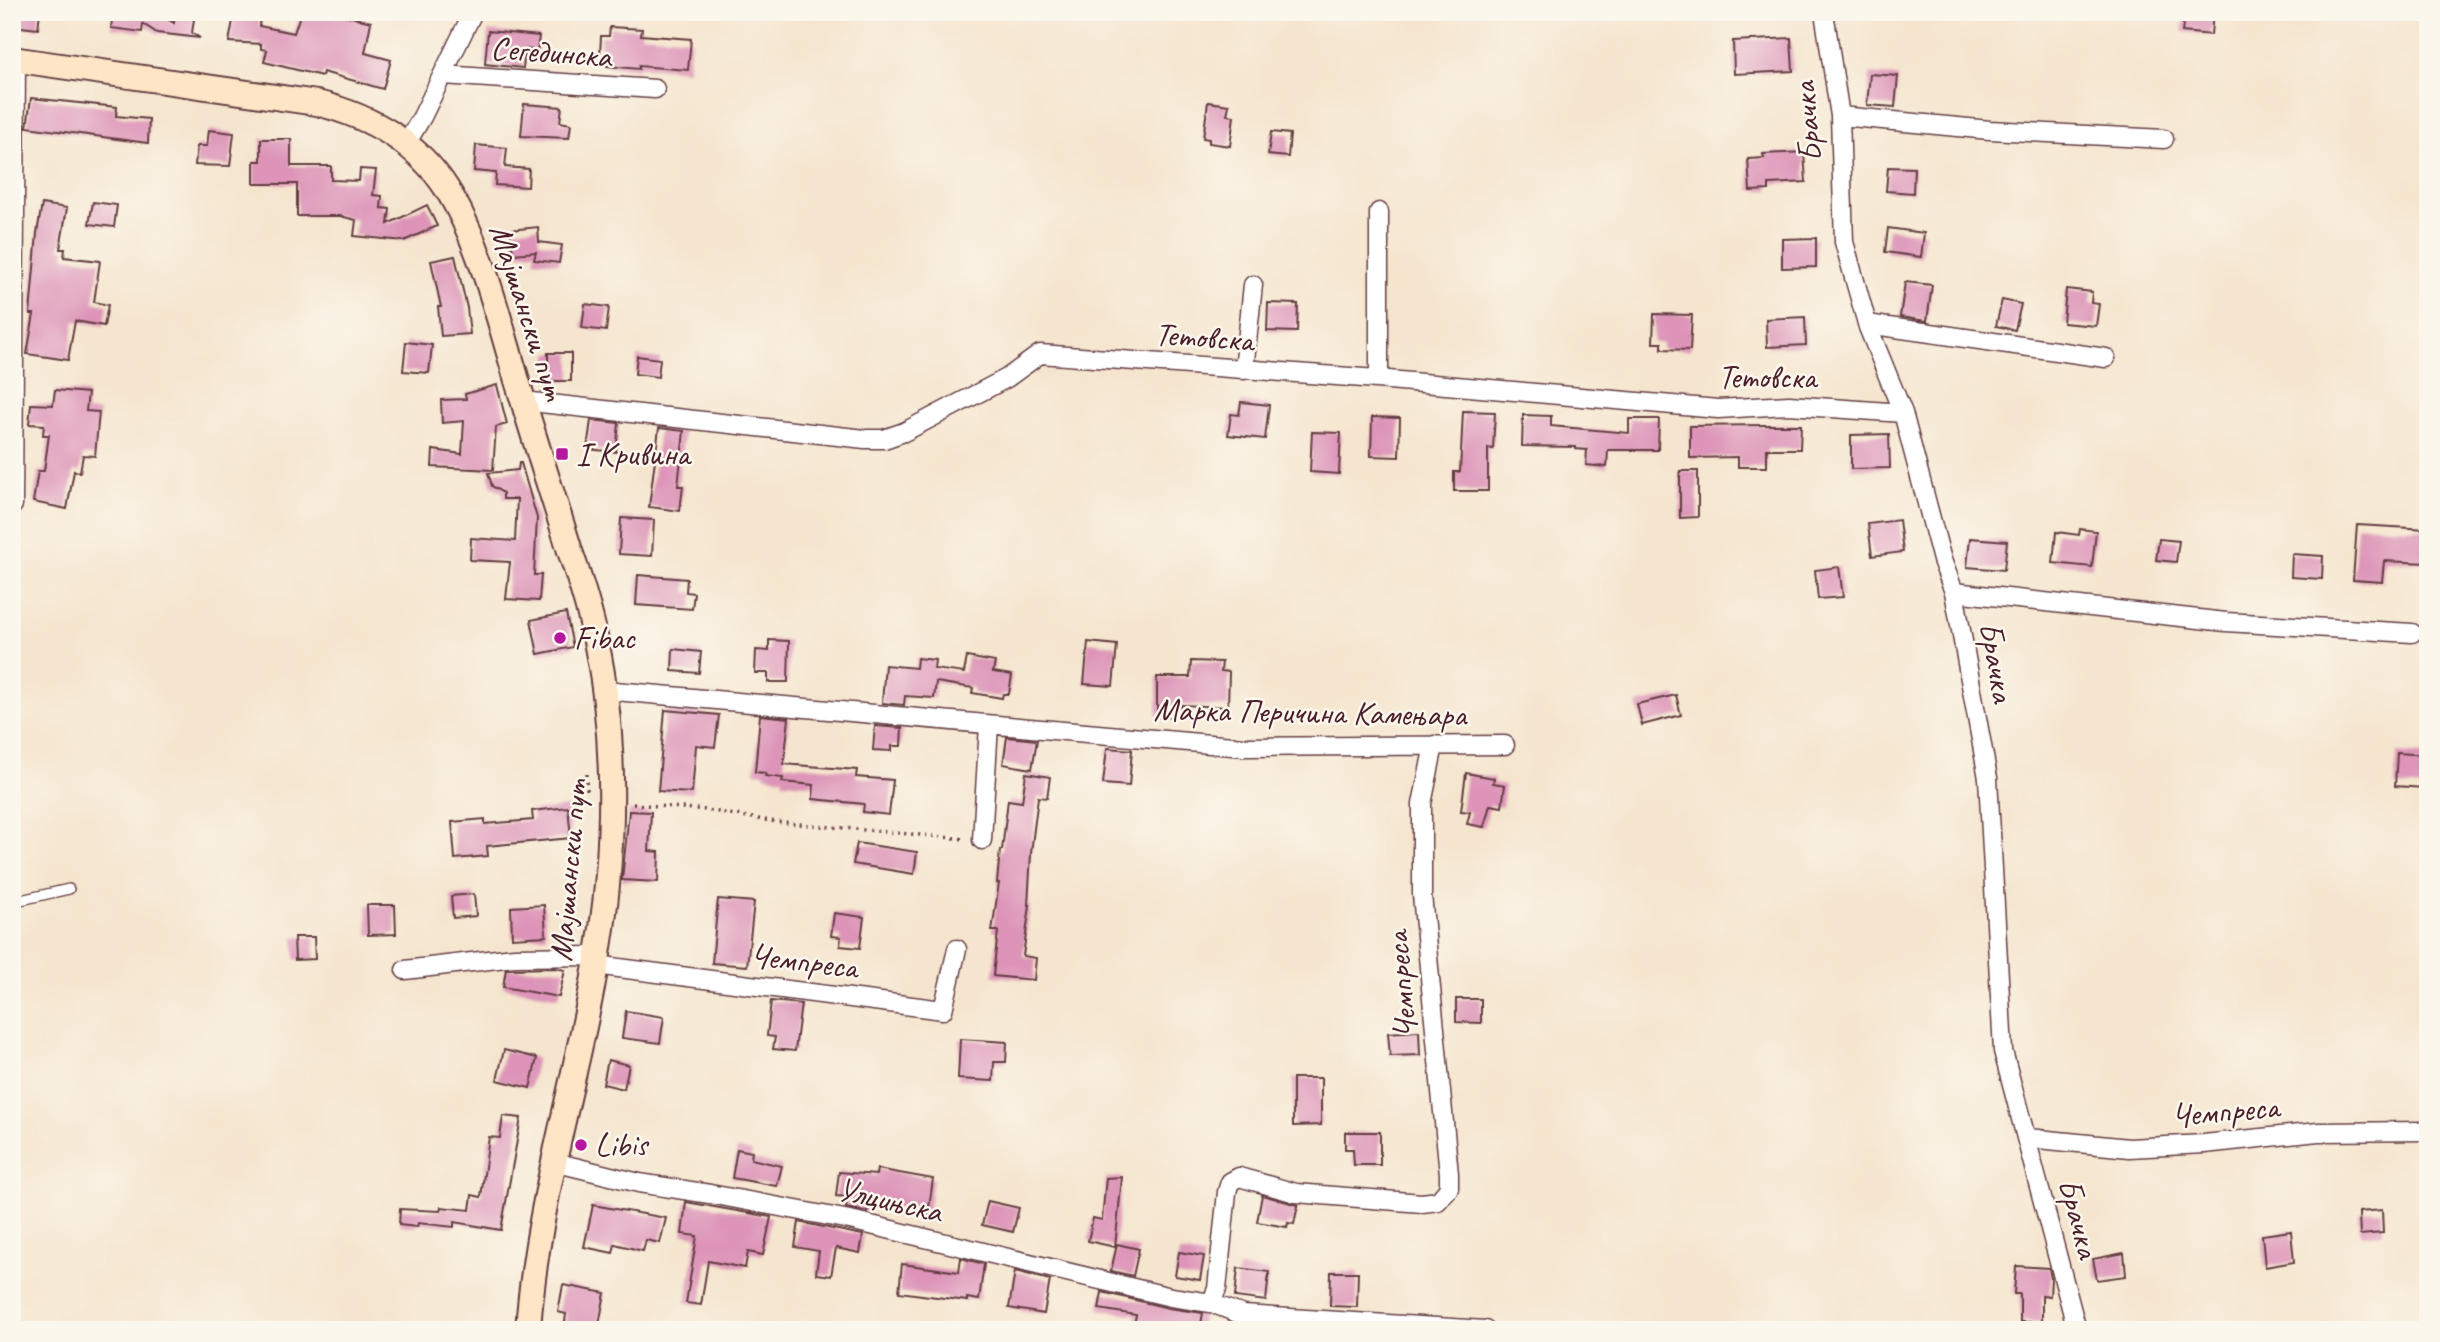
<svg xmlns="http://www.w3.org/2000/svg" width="2440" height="1342" viewBox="0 0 2440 1342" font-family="Caveat,sans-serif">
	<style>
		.building { fill: #dd94b8 }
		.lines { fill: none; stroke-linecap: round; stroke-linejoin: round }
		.lane-casing { stroke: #643d43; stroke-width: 12 }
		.street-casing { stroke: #643d43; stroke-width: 21 }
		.secondary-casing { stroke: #643d43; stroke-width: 28 }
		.path { stroke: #643d43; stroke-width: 3.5; stroke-dasharray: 2 5; stroke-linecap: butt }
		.lane { stroke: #fff; stroke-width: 9 }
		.street { stroke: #fff; stroke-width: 18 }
		.secondary { stroke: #fde5c5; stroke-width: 24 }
		.poi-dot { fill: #b5179e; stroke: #fbf7ec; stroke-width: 2.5 }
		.labels { text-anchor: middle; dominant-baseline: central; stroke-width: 5; stroke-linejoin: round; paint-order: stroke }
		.street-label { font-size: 33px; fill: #4a1f2b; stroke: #fbf7ec }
		.poi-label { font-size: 33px; fill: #4a1f2b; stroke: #fbf7ec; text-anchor: start }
	</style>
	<rect width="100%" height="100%" fill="#fbf7ec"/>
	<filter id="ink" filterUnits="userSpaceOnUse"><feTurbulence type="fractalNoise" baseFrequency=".0143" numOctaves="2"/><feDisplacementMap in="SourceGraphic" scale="14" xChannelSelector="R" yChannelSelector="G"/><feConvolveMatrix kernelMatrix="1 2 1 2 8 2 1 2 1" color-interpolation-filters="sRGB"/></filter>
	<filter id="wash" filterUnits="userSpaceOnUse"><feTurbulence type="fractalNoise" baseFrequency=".00686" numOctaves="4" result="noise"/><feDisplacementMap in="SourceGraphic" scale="28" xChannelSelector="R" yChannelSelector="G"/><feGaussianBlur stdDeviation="1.57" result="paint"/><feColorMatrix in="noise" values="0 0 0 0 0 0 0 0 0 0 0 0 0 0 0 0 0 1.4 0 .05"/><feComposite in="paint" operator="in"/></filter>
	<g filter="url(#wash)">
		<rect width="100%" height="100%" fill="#f5e5ce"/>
		<g id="blocks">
			<path class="building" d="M12 12H40L38 29 12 26Z
				M113 12H155L174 23 175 12H195L192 33 200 38 157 33 143 24 142 32 111 28Z
				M301 12H332L371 22 365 53 391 60 383 89 323 72 322 76 264 62 267 50 261 49V44L229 42 234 15 260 19 259 26 294 33Z
				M2185 12H2213L2211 35 2182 32Z
				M610 27 642 29 641 35 691 39 688 70 639 66V69L607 66V55H600L601 36H609Z
				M488 31 539 36 537 51 526 49 523 68 485 64Z
				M1791 38 1793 71 1734 74 1733 41Z
				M1870 74 1898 76 1895 107 1867 105Z
				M31 98 117 107 116 116 149 119 148 143 27 127Z
				M1208 102 1229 105 1227 115 1234 116 1230 146 1209 143V139L1203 138Z
				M524 104 562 107 560 122 571 124 569 138 521 136Z
				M209 130 234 133 230 166 195 165 197 146H207Z
				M1271 132 1290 134 1288 157 1268 155Z
				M261 139H291V166H331V180L359 181 360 169 376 170 373 195 382 196 381 208 390 209 388 224 427 205 437 226 404 241 354 236 356 220 340 216H297V184H254V161H261Z
				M476 145 507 148 505 167 529 169 528 187 495 185 496 173 474 171Z
				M1804 152 1806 182 1769 184V190L1750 191 1748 159 1764 158 1763 154Z
				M1888 167 1914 168 1913 193 1886 191Z
				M93 202 117 205 114 227 89 224Z
				M42 204 67 208 60 249H65L64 257 100 261 94 302 108 305 104 326 75 321 68 360 27 354 34 314H30L37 233Z
				M538 227 539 242 562 245 559 263 534 260 536 252 513 254 510 230Z
				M1888 228 1924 233 1921 257 1885 252Z
				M1816 238V267L1782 268V239Z
				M455 256 467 308 470 334 441 336 438 307H441L431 261Z
				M1905 282 1932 285 1927 321 1900 317Z
				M2066 289 2092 292 2091 303 2099 304 2096 326 2063 323Z
				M2002 300 2021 304 2015 330 1996 326Z
				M1268 303 1298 304 1297 332 1267 331Z
				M585 304 609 307 606 331 582 328Z
				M1654 314 1692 315 1690 350 1662 349V343H1653Z
				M1805 317 1806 345 1767 347 1766 319Z
				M406 342 432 345 429 373 403 371Z
				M548 353H571V381H548Z
				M637 356 660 359 658 377 635 374Z
				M497 385 507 424 496 427 493 470 432 467 433 450 462 454 464 421 442 423 441 400 466 399 465 394Z
				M55 390 88 393 86 411 99 412 95 456 83 455 80 472 74 471 67 509 33 502 38 471H44L49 435H43L44 425 29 424 31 404 53 405Z
				M1241 402 1269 405 1265 439 1228 435 1231 414 1239 415Z
				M1463 411 1495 412 1493 449 1488 448V491H1454V472H1460Z
				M1523 415 1551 416V426L1629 433V419H1659L1658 450H1608L1607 467 1586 465 1587 450 1576 449V447L1522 446Z
				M1372 417 1400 418 1399 457 1371 456Z
				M591 420 619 423 616 452 587 449Z
				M1766 425H1801L1800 449H1767V467H1738V457L1690 458V426Z
				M659 428 684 431 678 486H683L680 511 649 507Z
				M1312 432 1341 433 1339 474 1310 472Z
				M1889 434 1890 468 1851 469V435Z
				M519 463H521L537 518 534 575H541L539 601 506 599 510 562 470 560 471 538 515 541 517 499H503V493L492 486 488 473 518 470Z
				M1680 471H1698V517L1680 518Z
				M621 518 654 520 652 556 619 554Z
				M1899 520 1903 552 1872 556 1868 524Z
				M2357 525 2428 529V563L2384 561 2382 582 2353 580Z
				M2080 529 2096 531 2092 567 2053 563 2056 532 2079 535Z
				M1970 538 2007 541 2004 570 1967 567Z
				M2159 539 2179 541 2176 562 2156 560Z
				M2292 554 2323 556 2322 579 2291 577Z
				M1839 567 1843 597 1818 599 1815 570Z
				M638 575 687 579 686 592 694 593 692 609 636 605Z
				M566 613 573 647 538 654 531 620Z
				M769 640 789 641 788 682H768V673H755L756 650 769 651Z
				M1088 642 1117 645 1113 686 1084 684Z
				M673 649 701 652 699 673 672 671Z
				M967 657 995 662 993 672 1012 675 1009 694H1003L1002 698 972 693 973 688 936 682 934 698 905 696 904 705 882 703 885 665 916 668 917 658 935 660 934 669 964 673Z
				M1191 661 1222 662 1221 671 1229 672 1228 707 1181 705V717H1157V677H1190Z
				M1676 695 1681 715 1642 725 1637 704Z
				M665 710 719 715 715 747 696 745 692 793 658 791Z
				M760 715 789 718 784 764 857 770 856 777 893 780 889 815 863 812 864 804 813 799 814 785 782 782 783 778 765 776 766 773 755 772Z
				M875 726 902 728 901 746H892V751L873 750Z
				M1007 737 1037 740 1032 769 1003 764Z
				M1107 748 1132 750 1129 786 1103 784Z
				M2397 753 2427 755 2425 788 2395 786Z
				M1026 773 1050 777 1047 798 1038 797 1031 853 1028 905H1030L1023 956 1036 958 1034 980 993 976 998 931H992L999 883H997L1000 850H1002L1008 800 1022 802Z
				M1466 773 1494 778 1493 783 1505 785 1502 807 1490 805 1484 827 1467 824 1470 812 1461 811Z
				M568 807 571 838 487 846 488 856 455 859 452 822 485 819V824L533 820 532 811Z
				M629 811 651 812 649 851 659 852 658 882 622 880Z
				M857 843 917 852 914 874 853 864Z
				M474 894 476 916 453 918 451 896Z
				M718 899 754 902 747 966 712 963Z
				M367 905H395L396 934 368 935Z
				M544 905 546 936 512 938 511 907Z
				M834 913 864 917 860 948 840 946 841 937 831 936Z
				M294 937H314L315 959 295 960Z
				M555 968 565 970 559 997 503 987 506 969Z
				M1456 999H1481V1023L1456 1022Z
				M771 1001 801 1004 795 1051 773 1049 775 1037 767 1036Z
				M626 1011 664 1017 660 1043 622 1038Z
				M1419 1031 1420 1055 1390 1056 1388 1033Z
				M960 1039 1007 1042 1006 1062H994L993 1081 958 1079Z
				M504 1050 537 1058 530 1088 497 1080Z
				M608 1060 629 1065 624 1089 603 1084Z
				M1293 1078H1321V1125L1293 1126Z
				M503 1116 521 1118 501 1230 454 1222V1227L418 1223 417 1227 399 1225 400 1209 440 1211 441 1207 470 1210 472 1195 481 1197 489 1137 500 1138Z
				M1345 1132H1380V1165H1354L1353 1149H1345Z
				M737 1149 752 1152 751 1159 782 1166 777 1186 732 1178Z
				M877 1169 933 1179 928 1215 869 1203 867 1212 846 1208 848 1197 836 1196 839 1172 876 1175Z
				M1122 1177 1115 1247 1088 1241 1093 1218 1102 1220 1106 1178Z
				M1262 1195 1298 1205 1294 1224 1288 1223 1287 1227 1257 1222Z
				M988 1201 1019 1208 1013 1232 982 1225Z
				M686 1202 771 1217 763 1255 748 1252 745 1268 708 1261 701 1305 686 1303 697 1236 682 1234Z
				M593 1205 666 1218 660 1243 646 1240 643 1251 615 1244 613 1253 584 1247Z
				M2382 1210 2383 1233 2360 1235 2359 1212Z
				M799 1222 863 1235 860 1253 836 1248 831 1276 816 1274 819 1251 795 1247Z
				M2291 1231 2294 1262 2265 1267 2262 1235Z
				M1117 1244 1139 1249 1133 1276 1111 1271Z
				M1179 1252 1204 1256 1200 1280 1175 1276Z
				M2124 1253 2126 1276 2097 1280 2093 1259Z
				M961 1258 984 1264 979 1300 967 1298V1301L899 1292 902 1264 959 1272Z
				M2016 1266 2049 1268 2051 1278 2050 1296 2042 1295V1322H2020V1294H2014Z
				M1238 1268 1269 1272 1266 1301 1235 1297Z
				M1015 1271 1050 1280 1044 1314 1009 1308Z
				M1331 1272H1358L1357 1307 1330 1306Z
				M563 1285 605 1293 598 1330H564L566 1314 558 1312Z
				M1102 1292 1168 1308 1203 1313 1200 1330H1133L1136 1315 1099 1309Z"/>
		</g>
	</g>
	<g filter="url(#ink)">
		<use href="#blocks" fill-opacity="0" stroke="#643d43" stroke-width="2"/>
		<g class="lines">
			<g class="lane-casing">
				<path id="lane" d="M12 902 69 889"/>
			</g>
			<g class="street-casing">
				<path id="street" d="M1824 12 1840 116 1844 242 1868 327 1903 413 1942 560 1954 592 1988 778 2003 1051 2077 1330
					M443 75 655 89
					M1840 116 1990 130 2164 139
					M406 144 422 117 473 12
					M1379 212V379
					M1867 324 2106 358
					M1244 370 1253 285
					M523 401 865 439H884L904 432 1007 378 1040 354 1377 379 1718 409 1789 405 1903 413
					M13 505 16 60
					M1954 592 2226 622 2412 633
					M604 690 1244 747 1505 745
					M982 840 989 725
					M596 965 943 1010 957 949
					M405 970 514 957 597 956
					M2028 1138 2129 1148 2204 1144 2318 1132 2428 1131
					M554 1162 639 1183 710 1194 850 1220 1171 1297 1211 1303 1217 1289 1227 1192 1230 1182 1239 1177 1296 1193 1422 1203 1438 1201 1449 1188V1174L1422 895V804L1434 745
					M1211 1303 1243 1315 1485 1330"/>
			</g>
			<g class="secondary-casing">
				<path id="secondary" d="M12 59 317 103C369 116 417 142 447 189 483 246 502 333 522 397 537 448 554 499 570 551 580 580 590 610 596 641 612 716 614 798 608 874 596 1028 538 1176 528 1330"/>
			</g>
			<path class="path" d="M587 774V795
				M633 804 707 810 776 822 966 839"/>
			<use href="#lane" class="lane"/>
			<use href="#street" class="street"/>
			<use href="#secondary" class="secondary"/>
		</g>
	</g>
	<g class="poi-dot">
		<rect x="555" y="447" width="14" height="14" rx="3.5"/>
		<circle cx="560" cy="638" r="7"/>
		<circle cx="581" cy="1145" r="7"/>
	</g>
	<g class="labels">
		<g class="street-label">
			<text transform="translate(551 52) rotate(4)">Сегединска</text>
			<text transform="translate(1807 122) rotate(-95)">Брачка</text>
			<text transform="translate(528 312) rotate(72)">Мајшански пут</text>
			<text transform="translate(1204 337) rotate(4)">Тетовска</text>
			<text x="1767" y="377">Тетовска</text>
			<text transform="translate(1997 662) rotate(80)">Брачка</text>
			<text transform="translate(1310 712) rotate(1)">Марка Перичина Камењара</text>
			<text transform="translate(568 870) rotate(-85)">Мајшански пут</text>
			<text transform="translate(804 961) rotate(7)">Чемпреса</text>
			<text transform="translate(1401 985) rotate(-95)">Чемпреса</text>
			<text transform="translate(2225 1111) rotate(-5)">Чемпреса</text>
			<text transform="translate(890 1200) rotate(13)">Улцињска</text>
			<text transform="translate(2079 1218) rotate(75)">Брачка</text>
		</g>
		<g class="poi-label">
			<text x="576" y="454">I Кривина</text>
			<text x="574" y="638">Fibac</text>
			<text x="595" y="1145">Libis</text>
		</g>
	</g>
	<rect width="2440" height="1342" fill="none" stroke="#fbf7ec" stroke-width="42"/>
</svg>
